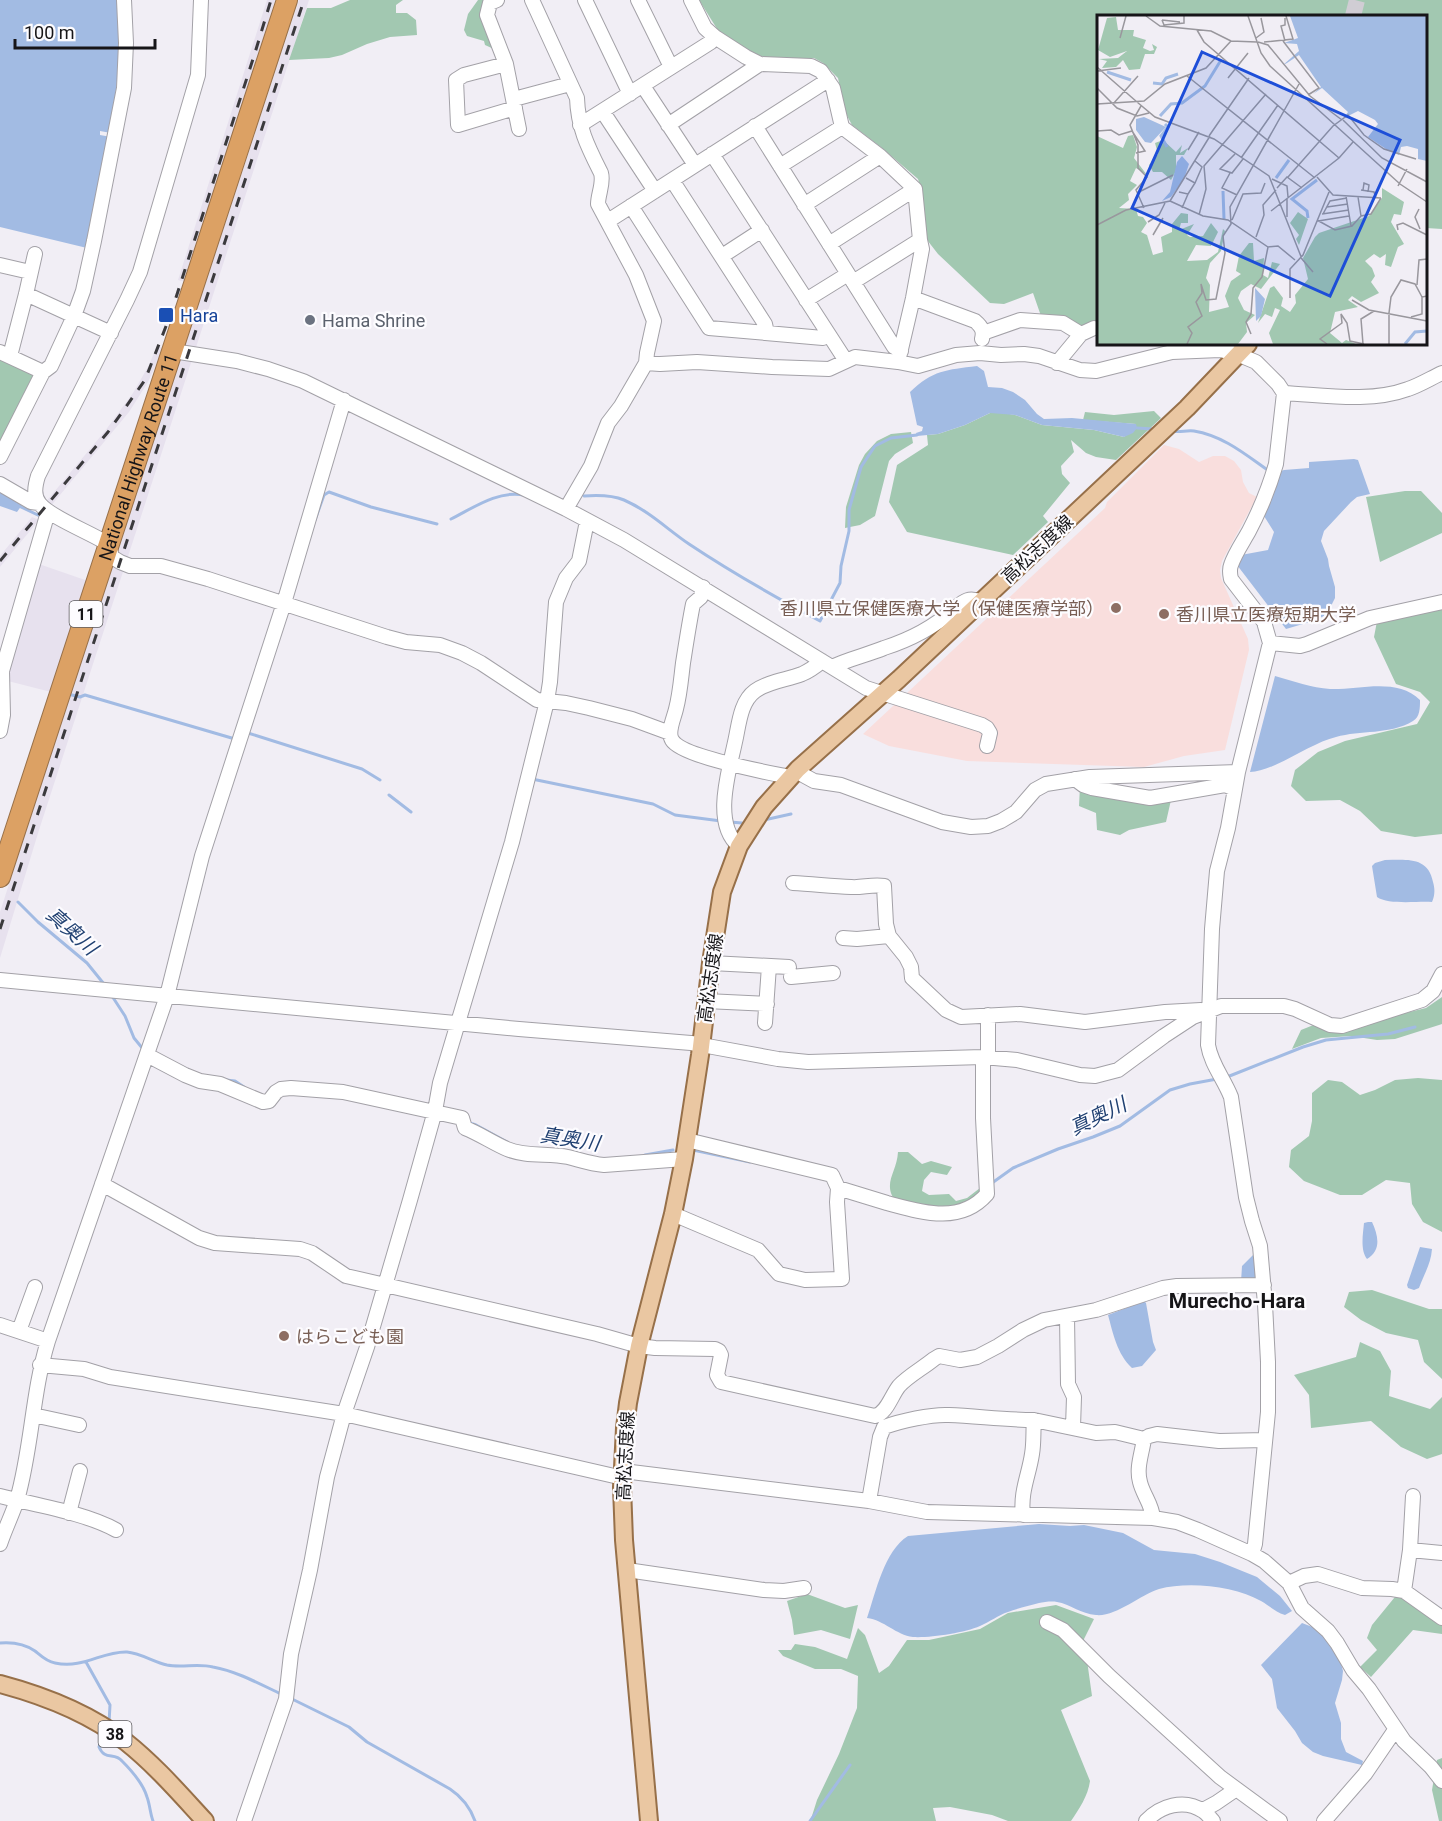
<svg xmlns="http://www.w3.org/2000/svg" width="1442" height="1821" viewBox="0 0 1442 1821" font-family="Roboto,'Noto Sans JP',sans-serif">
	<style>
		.built { fill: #e7e1ee }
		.education { fill: #f9dedd }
		.green { fill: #a2c8b1 }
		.water { fill: #a2bbe3 }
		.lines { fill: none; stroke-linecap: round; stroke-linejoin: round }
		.stream { stroke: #a2bbe3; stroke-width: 3 }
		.major-tunnel { stroke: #d0cdd4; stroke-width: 16; stroke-dasharray: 16 8; stroke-linecap: butt }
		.minor-casing { stroke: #a3a1a7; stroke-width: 16 }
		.major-casing { stroke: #977049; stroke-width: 20 }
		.highway-casing { stroke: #977049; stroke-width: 22 }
		.minor { stroke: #fff; stroke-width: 14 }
		.major { stroke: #eac7a2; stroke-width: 16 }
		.highway { stroke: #dca164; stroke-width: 20 }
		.rail { stroke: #3b3a3d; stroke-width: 3; stroke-dasharray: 10 10; stroke-linecap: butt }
		.transit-dot { fill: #1a4fb4; stroke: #fdfcff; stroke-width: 2 }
		.worship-dot { fill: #6b7280; stroke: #fdfcff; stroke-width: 2 }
		.education-dot { fill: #8d6e63; stroke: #fdfcff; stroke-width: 2 }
		.labels { text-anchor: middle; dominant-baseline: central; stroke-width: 4.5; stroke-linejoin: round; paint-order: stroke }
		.shield { fill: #fdfcff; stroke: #5b5a5d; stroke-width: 1.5 }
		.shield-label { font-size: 16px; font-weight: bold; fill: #161518 }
		.transit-label { font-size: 18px; fill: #164399; stroke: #fdfcff; text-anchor: start }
		.worship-label { font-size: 18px; fill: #5b616d; stroke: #fdfcff; text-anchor: start }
		.street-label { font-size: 18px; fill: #161518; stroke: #fdfcff }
		.education-label { font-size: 18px; fill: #785e54; stroke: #fdfcff; text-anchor: start }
		.water-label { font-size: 20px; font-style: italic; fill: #214172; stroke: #fdfcff }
		.quarter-label { font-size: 21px; font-weight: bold; fill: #161518; stroke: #fdfcff }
		.inset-river { fill: none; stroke: #a2bbe3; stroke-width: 3 }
		.inset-road { fill: none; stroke: #99979d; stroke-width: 1.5 }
		.view { fill: #1d4ed8; fill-opacity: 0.15; stroke: #1d4ed8; stroke-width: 3 }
		.inset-edge { fill: none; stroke: #161518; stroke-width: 3 }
	</style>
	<rect width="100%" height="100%" fill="#f1eef5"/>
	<path class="built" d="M267 0H275L260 50 185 282 178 280Z
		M299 0H309L39 830 0 958V912L114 560Z
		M157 346 162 348 155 367 148 382 129 412 45 513 39 510 105 431 133 393 149 365Z
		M32 517 39 520 0 567V556Z
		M36 563 88 581 51 692 4 680Z"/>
	<path class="education" d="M1164 445 1179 449 1199 462 1213 456H1225L1234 461 1241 470 1243 482 1249 493 1257 497 1222 561 1220 570 1221 578 1248 639 1249 650 1225 750 1184 756 1144 767 967 761 889 746 863 734 1105 508 1107 502Z"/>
	<path class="green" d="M350 0H403L396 5V13H407L416 20 417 35 390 37 367 44 342 55 329 58 289 60 307 8H331Z
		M478 0H483L487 3 496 50 485 45 484 41 467 36 464 30 468 14Z
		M699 0H1442V229L1426 228V16H1098V321L1084 328 1041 316 1033 293 1004 304 990 303 938 254 924 236 923 196 918 179 882 148 852 125 845 112 838 78 823 63 814 58H769L749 53 719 32Z
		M0 356 38 373 0 450Z
		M1154 411 1161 418 1116 460 1096 457 1086 453 1071 440 1074 452 1061 466 1062 474 1070 483 1043 516 1048 522 1013 555 907 532 889 502 897 465 928 445 927 435 938 434 965 425 990 413 999 412 1015 415 1042 425 1094 430 1124 437 1136 424 1083 420 1085 412 1114 415Z
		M911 432 913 443 895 454 889 461 875 516 860 525 845 528 846 507 859 465 865 454 877 441 891 434Z
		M1405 491H1421L1442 513V533L1380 562 1366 497Z
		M1442 602V834L1415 837 1381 831 1360 811 1340 800 1306 801 1291 786 1295 770 1318 752 1345 741 1417 724 1430 702 1420 692 1396 684 1374 637 1378 616Z
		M1108 781 1110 788 1171 800 1166 822 1129 830 1120 835 1097 830 1096 813 1079 806 1080 786Z
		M1442 997V1024L1439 1025 1395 1039 1377 1040 1351 1036 1321 1038 1292 1049 1301 1030 1316 1024 1364 1023 1426 1008Z
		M1418 1078 1442 1080V1232L1423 1222 1412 1204 1410 1183 1386 1180 1362 1195H1340L1304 1181 1289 1167 1291 1150 1309 1136 1312 1121V1093L1328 1080 1342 1082 1360 1095 1375 1090 1395 1080Z
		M898 1152H908L922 1164 931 1161 952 1167 947 1175 931 1172 924 1180 922 1191 929 1195 949 1194 956 1201 967 1198 980 1188 984 1194 954 1211 897 1203C881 1184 897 1173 898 1152Z
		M1372 1290 1429 1309H1442V1379L1424 1362 1418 1340 1386 1333 1361 1320 1344 1307 1349 1292Z
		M1360 1342 1380 1351 1391 1371 1389 1396 1430 1409 1442 1397V1454L1427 1459 1401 1447 1371 1421 1311 1428 1309 1395 1294 1375 1356 1357Z
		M1399 1592 1431 1619 1442 1625V1634L1413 1630 1371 1677 1360 1667 1377 1650 1367 1638 1372 1625Z
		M807 1594 845 1608 858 1605 850 1639 821 1630 794 1635 792 1620 787 1601Z
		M1056 1605 1094 1619 1084 1639 1092 1696 1061 1710 1090 1781C1088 1796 1079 1809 1071 1821H1008L992 1815 950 1807 933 1808 936 1821H812L811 1819 817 1800 839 1754 857 1708 858 1676 841 1669H815L783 1656 778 1650H791L795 1644 815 1647 847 1659 858 1628 865 1635 879 1673 889 1666 907 1640H929L980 1629 1008 1613Z
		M1442 1758V1821H1439L1432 1790 1437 1760Z"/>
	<path class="water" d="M0 0H119L120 54 111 133 100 131V135L111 137 87 248 0 227Z
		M977 366 984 371 988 387 1002 388 1013 392 1025 400 1037 414 1044 419 1072 418 1136 424 1137 428 1133 433 1124 437 1094 430 1042 425 1015 415 990 413 965 425 938 434 917 436 916 433 922 431 923 427 917 425 910 392C933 370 946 370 977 366Z
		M1354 459 1358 460 1370 494 1357 497 1351 502 1324 531 1321 541 1328 559 1329 566 1335 587V598L1331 606 1324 616 1313 621 1286 629 1237 565 1241 555 1268 550 1274 532 1264 516 1281 471 1284 470 1309 468V462Z
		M0 487 22 505 17 512 0 506Z
		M1275 676C1293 681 1312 688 1330 689 1359 690 1397 677 1420 700 1420 708 1420 717 1413 721 1390 735 1360 730 1336 737 1310 743 1273 772 1250 772Z
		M1385 860C1406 860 1428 856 1433 882 1435 889 1435 895 1432 902 1417 901 1388 905 1377 897L1372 866 1375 863Z
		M1368 1222H1372C1378 1235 1382 1250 1367 1259 1360 1250 1363 1234 1364 1223Z
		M1420 1247 1432 1249C1431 1264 1424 1274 1419 1288L1414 1290 1408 1288 1407 1285Z
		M1256 1252 1261 1278 1241 1282 1242 1266Z
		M1144 1301 1146 1303 1153 1342 1156 1350 1142 1366 1132 1368C1117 1354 1113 1333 1108 1315Z
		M1039 1524 1070 1526 1084 1525 1123 1533 1154 1550 1195 1554 1220 1562 1257 1577 1280 1596 1292 1611 1285 1615C1275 1612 1270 1606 1261 1601 1235 1586 1188 1581 1159 1589 1140 1595 1116 1617 1096 1615 1081 1614 1070 1604 1057 1602 1052 1601 1044 1602 1039 1603 1029 1606 1018 1608 1008 1612 998 1615 990 1622 980 1626 964 1633 930 1638 913 1637 896 1635 884 1620 867 1618 876 1592 884 1551 908 1536Z
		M1302 1623 1315 1628 1319 1626 1340 1660 1343 1671 1342 1680 1335 1703 1341 1723V1739L1346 1752 1363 1761 1362 1765 1323 1756 1313 1752 1302 1743 1295 1731 1277 1708 1272 1679 1261 1665Z"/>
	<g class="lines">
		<path class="stream" d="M1137 428 1153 429
			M1171 431C1179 433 1186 430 1194 431 1224 436 1246 455 1269 471
			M584 496C597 495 612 495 624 500 649 511 667 529 689 544 731 572 775 597 820 621L840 583 841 566 849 531V510L861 467 875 446 891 438 917 435
			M21 507 42 517
			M451 519C473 508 498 490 524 495
			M315 520 324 495 329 492 371 507 437 524
			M68 694 80 697 85 695 235 739
			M248 733 362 769 380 780
			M532 779 653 804 675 815 721 821
			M389 795 411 812
			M764 820 791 814
			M730 822 742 823
			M18 902 38 922 87 963 104 984
			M112 996 125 1016 134 1038 143 1049
			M1227 1077 1303 1047 1326 1040 1388 1034 1415 1027
			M226 1080 235 1081 244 1087
			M470 1123 476 1125 507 1142
			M693 1150 750 1162
			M645 1155 673 1150
			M992 1183 1013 1168 1058 1149 1093 1137 1120 1126 1170 1090 1190 1084 1217 1079
			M0 1643C12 1642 25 1644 35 1651 41 1656 47 1662 55 1663 84 1669 102 1651 127 1652 140 1653 154 1662 167 1665 182 1668 198 1663 213 1667 236 1671 260 1684 281 1694
			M86 1662 110 1705 109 1723
			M290 1698 349 1727 367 1742 450 1789C462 1797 470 1807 475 1821
			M103 1736 99 1747C105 1761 114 1752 122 1761 132 1771 143 1783 147 1797 150 1805 150 1813 153 1821
			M810 1821 850 1765"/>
		<path class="major-tunnel" d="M1353 16 1357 0"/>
		<g class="minor-casing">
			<path id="minor" d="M201 0 198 75 140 272 127 300 38 476C35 486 33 496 40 504 49 516 88 532 103 541L109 545 112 557 120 562 130 566H161L208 579 387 637 406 642 440 645 462 653 481 663 537 700 566 703 589 708 632 719 670 733
				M497 0 490 3 487 15 506 64 519 129
				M532 0 577 98C578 128 588 147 601 173 604 183 598 194 598 204L636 275 654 321 647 353 646 363 621 406 608 423 591 466 566 509
				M585 0 630 94
				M638 0 671 67
				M691 0 705 28 715 37 746 57 760 64 811 66 821 71 833 88 842 127 880 156 915 189 920 240 922 249 913 298 898 362
				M506 64 464 75 456 80 458 125 515 108
				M643 86 695 165
				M514 99 570 84
				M603 112 655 191
				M580 125 711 42 715 37
				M668 125 760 64
				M755 126 894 347 901 351
				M712 154 846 361
				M780 166 842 127
				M672 180 765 324 767 333
				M804 205 880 156
				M631 206 709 328 823 338 828 335
				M608 221 828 80
				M829 244 915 189
				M722 256 762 230
				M0 265 30 272
				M853 282 920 240
				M26 294 111 333
				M913 298 975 321C982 327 984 331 982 339
				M806 300 848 274
				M983 333 1020 320 1063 323 1081 334 1094 328
				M173 351 237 361 268 369 303 381 566 509 624 540 866 688 982 725 987 728 990 733 987 746
				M0 352 43 372
				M10 356 26 294 35 254
				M646 363 660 364 697 362 772 367 829 369 855 357 898 362 918 366 956 355 980 353 1001 355 1024 354 1039 356 1080 370 1096 371 1172 352 1220 350 1237 354 1256 362 1278 384 1284 393C1324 395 1370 403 1408 389 1420 385 1431 378 1442 373
				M1057 363 1081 334
				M0 457 43 372 51 366 74 316 83 291 94 241 124 88 126 43 124 0
				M0 484 31 502 39 503
				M703 587 701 597 693 604C689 624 686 644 683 663 681 679 680 694 676 709 674 718 667 732 672 740 681 756 765 772 785 776L789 778
				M1270 643 1300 646 1307 644 1370 618 1442 602
				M832 667C848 659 867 655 884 648 909 640 934 627 953 610 963 602 968 596 981 602
				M0 731 3 715 2 671 48 512
				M798 769 803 775 814 781 841 785 942 822 971 827 988 826 1001 821 1016 812 1035 790 1046 784 1090 777 1238 772
				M1075 779 1083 785 1092 788 1150 798 1225 785 1235 789
				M739 846C712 824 729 771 735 742 739 725 740 702 755 691 769 681 787 680 802 674 809 671 816 666 822 661
				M793 883C812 884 831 886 851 887 862 888 872 884 884 886L886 924 889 936 906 957 911 967 912 978 946 1010 961 1017 1020 1014 1085 1022 1165 1012 1201 1010
				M843 938 857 939 889 936
				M711 963 789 967
				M791 977 833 973
				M0 980 519 1029 691 1043 778 1059 808 1062 983 1057 1017 1060 1080 1075 1095 1076 1118 1070 1164 1036 1193 1017 1221 1006H1284L1295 1009 1330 1025 1342 1026 1422 1000 1433 991 1442 974
				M706 1001 767 1004
				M988 1015V1057
				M765 1023 769 966
				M147 1055 185 1075 200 1081 220 1084 263 1102 269 1101 276 1092 281 1089 291 1088 343 1092 462 1118 465 1128C480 1134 493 1143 507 1149 526 1157 548 1153 568 1157 580 1160 591 1164 604 1165L684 1159
				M102 1184 199 1238 215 1243 300 1249 312 1253 346 1276 597 1334 639 1346 655 1348 715 1349 719 1351 721 1355 717 1375 721 1382 875 1416C887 1413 891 1396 899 1386 908 1376 923 1368 934 1359L939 1356 960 1360 977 1357 998 1346 1023 1330 1044 1320 1096 1310 1163 1288 1177 1286 1264 1285
				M838 1188C854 1193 871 1198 887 1203 921 1212 960 1225 987 1194L983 1118V1057
				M673 1214 758 1250 779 1274 805 1280 842 1279 837 1202 838 1188 832 1175 687 1140
				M1067 1316 1068 1384 1074 1397 1073 1427
				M0 1325 48 1341
				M19 1331 35 1287
				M40 1365 84 1369 110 1377 344 1414 623 1478
				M33 1415 79 1425
				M623 1471 869 1501 927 1512 1153 1518 1177 1522 1198 1530 1252 1554 1264 1561 1289 1583 1302 1608 1328 1631 1337 1643 1353 1670 1369 1689 1404 1741 1431 1767 1442 1781
				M0 1496C35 1505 86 1513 116 1530
				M869 1501 880 1437 884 1427C901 1421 931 1414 949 1415 977 1416 1005 1420 1034 1420
				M69 1513 80 1471
				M1023 1515C1020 1492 1029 1475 1032 1454 1034 1443 1033 1431 1034 1420L1096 1433 1115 1432 1144 1439
				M1153 1518C1152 1504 1143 1495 1140 1482 1136 1468 1142 1453 1144 1439L1149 1436 1157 1434 1219 1441 1265 1440
				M0 1544C5 1529 12 1515 17 1500 32 1448 32 1393 48 1341L167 996 202 856 284 603 344 400
				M1410 1550 1442 1553
				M1252 1554 1255 1544 1268 1412V1362L1265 1304 1260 1246 1252 1221 1246 1197 1231 1097C1224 1079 1211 1064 1208 1045L1212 929 1217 871 1228 828 1238 772 1270 643 1264 622 1231 579C1230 574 1229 570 1231 565 1235 553 1243 542 1249 531 1260 510 1269 488 1276 464L1284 393
				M627 1570 764 1590 784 1591 804 1588
				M1289 1583 1304 1576 1318 1574 1362 1588 1392 1589 1404 1591 1442 1618
				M1404 1591 1410 1550 1413 1496
				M1047 1622 1063 1630 1109 1676 1220 1777 1280 1821
				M1203 1810 1216 1803 1235 1790
				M244 1821 286 1699 291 1654 310 1570 327 1477 344 1414 367 1347 410 1200 435 1111 440 1083 512 842 547 701 550 682 556 602 566 578 579 561 587 521
				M1146 1821C1160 1806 1184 1798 1203 1811 1207 1813 1210 1818 1213 1821
				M1324 1821 1365 1774 1395 1730"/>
		</g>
		<g class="major-casing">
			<path id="major" d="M0 1684C45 1696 89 1713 126 1742 155 1765 180 1794 205 1821
				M649 1821 624 1540 622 1487 625 1428 628 1403 639 1346 673 1214 684 1159 700 1055 711 963 722 892 739 846 764 807 798 769 899 679 1187 408 1248 344"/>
		</g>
		<g class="highway-casing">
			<g id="highway">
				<path id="s1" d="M0 877 287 0"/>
			</g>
		</g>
		<use href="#minor" class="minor"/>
		<use href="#major" class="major"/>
		<use href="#highway" class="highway"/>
		<path class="rail" d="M0 561 108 432 145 380 170 316 254 56 271 0
			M0 929 304 0"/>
	</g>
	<rect class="transit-dot" x="158" y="307" width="16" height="16" rx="3"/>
	<circle class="worship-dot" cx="310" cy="320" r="6"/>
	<g class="education-dot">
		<circle cx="1116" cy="608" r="6"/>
		<circle cx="1164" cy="614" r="6"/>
		<circle cx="284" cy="1336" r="6"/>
	</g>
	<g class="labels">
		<g class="shield">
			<rect x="69.5" y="601" width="33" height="26" rx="4.5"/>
			<rect x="98.5" y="1721" width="33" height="26" rx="4.5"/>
		</g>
		<g class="shield-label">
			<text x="86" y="614">11</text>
			<text x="115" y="1734">38</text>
		</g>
		<g class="transit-label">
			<text x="180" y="315">Hara</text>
		</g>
		<g class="worship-label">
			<text x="322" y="320">Hama Shrine</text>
		</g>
		<g class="street-label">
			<text stroke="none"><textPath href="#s1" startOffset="442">National Highway Route 11</textPath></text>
			<text transform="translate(1037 549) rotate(-43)">高松志度線</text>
			<text transform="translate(710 978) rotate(-82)">高松志度線</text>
			<text transform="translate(625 1456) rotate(-87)">高松志度線</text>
		</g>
		<g class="education-label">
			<text x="1104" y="608" text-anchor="end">香川県立保健医療大学（保健医療学部）</text>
			<text x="1176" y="614">香川県立医療短期大学</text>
			<text x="296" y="1336">はらこども園</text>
		</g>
		<g class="water-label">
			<text transform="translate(72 931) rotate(42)">真奥川</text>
			<text transform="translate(1098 1116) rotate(-26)">真奥川</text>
			<text transform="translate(570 1139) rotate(9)">真奥川</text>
		</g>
		<g class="quarter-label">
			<text x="1237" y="1301">Murecho-Hara</text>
		</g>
	</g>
	<g transform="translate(1097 15)">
		<rect width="330" height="330" fill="#f1eef5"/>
		<path d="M19 2 21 15H37L36 21 49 25 46 33 53 36 57 35 55 29 60 32 57 39H48L43 54 32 55 26 45 19 52 5 53 10 46 2 44 21 43 30 36 13 42 1 35 10 3ZM36 120 40 132 37 143 50 160 39 153 33 166 40 170 31 179 32 185 22 193 39 194 41 201 46 202 50 208 44 217 50 220 56 240 66 237 64 222 75 217V209L84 198 91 199V208H84L82 215 97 209 90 220 93 222 106 221 114 208 121 217 114 231 99 230 90 246 110 245 121 237 126 214 128 216 124 236 113 248 109 263 113 270 112 297 132 292 128 281 134 266 144 259 139 256 142 241 152 228H156L157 246 167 243 166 260 171 263 175 247 183 249 164 274 154 269 144 276 141 283 147 295 158 300 149 308 150 317 141 329H0V121L26 133 31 121ZM66 125 79 137 85 130 83 138 91 133 87 140H79V156L74 165 65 157H56L52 150 61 139 58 128ZM285 173 307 187 304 200 297 199 294 207 307 229 301 232 294 252 288 250 289 239 283 243 277 239 268 246 275 253 278 261 274 267 282 278 264 287 255 281 251 285 261 292 238 297 233 318 245 328 249 325 259 329H176L172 318 183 295 178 293 175 302 168 299 161 308 173 273 177 271 186 283 184 291 193 297 199 288 198 280 211 264 206 243 218 222 222 218 272 201 285 183ZM201 197 211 204 202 230 199 224 202 220 193 208Z" fill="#a2c8b1"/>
		<path d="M193 1H330V146L321 144V134L310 131 304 132 302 140 292 136 271 122 281 109 278 105 261 96 247 103 251 97 225 73 216 79 224 72 202 40 190 48 186 50 202 36 200 29 187 28 201 23ZM47 102 69 112 54 128 48 127 39 115V104ZM85 141 92 149 87 164 74 182 65 186 73 177 80 147ZM158 273 168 284 164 301 159 306Z" fill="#a2bbe3"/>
		<path class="inset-river" d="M10 57 34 65M56 68 65 69 69 63 81 59M63 101 74 89 85 88 108 71 124 45M68 109 71 112 64 121 70 132M179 163 192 145M126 176 127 204M211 203 210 196 195 184 220 165M308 329 318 317 330 316"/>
		<path class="inset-road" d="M49 1 63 11 114 16 134 26M151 1 164 38 173 51 303 169 330 187M65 5 67 10 87 8V1M65 5 83 7M100 15 107 27 242 143M23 23 29 1M159 23 167 17 164 3M186 26 222 73 211 80M188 26 184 11 188 10V3M161 27 171 30 213 81 245 105M167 27 196 24 189 1M0 52 40 87M0 56 24 53M90 61 218 163M131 63 151 38M0 73 20 93 40 101 52 98M40 87 58 102 117 124 172 161 205 244 216 257M0 89 47 86 68 69 109 53 134 26 160 27M16 89 41 61M44 91 33 110 41 130V153L50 162 39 175 47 193M246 105 285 143 330 167M0 116 14 115 22 120 35 116 48 136 39 138M112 121 152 63M91 135 102 117M138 139 123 154 135 158 146 144M144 143 181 90M98 146 105 152 98 168M133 158 125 173 140 180M191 162 236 111 251 100 267 120 287 134 319 144M220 162 236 180 284 183M89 163 98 168 91 179M175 164 190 171 191 182M301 171 310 154M180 173 190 162 205 173M264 175 277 177 279 183M266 175 267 168 272 170 271 177M82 177 91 179 85 193M40 178 76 160M249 181 254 211M261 182 264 201M73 186 106 201 131 205 171 232 181 231 198 245M230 192 251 189M322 194 318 202 323 214M174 196 242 143 256 127M225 199 252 195M226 199 233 186 250 183M102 200 109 174 107 151 169 79M190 202V183M135 205 146 179 164 178 168 168M220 205 238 215 255 211 264 201 274 199 284 183M221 206 252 201M51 207 62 200 68 188M0 210 29 195 73 186 113 121M301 215 300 210 306 208 330 220M56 220 66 203M159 222 167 200 166 190 179 175M320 270 322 245 330 244M193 283V254L206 240 232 177M255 285 272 295 330 306M292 298 294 282 304 265 318 269 325 282M292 300V329M314 302 325 299V282L330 281M154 319 149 307 154 299 156 273 165 262 171 232M90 329 95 318 91 312 105 301 99 287 105 278 104 269 109 285 119 284 128 238 126 221 134 209 133 192 202 69M230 329 223 324 245 308 244 299 250 308 253 326 267 329M266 329 264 304 277 296"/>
		<path class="view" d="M105 37 303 125 233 281 35 193Z"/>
		<rect width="330" height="330" class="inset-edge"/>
	</g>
	<path d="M15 39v9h140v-9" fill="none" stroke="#161518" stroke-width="3"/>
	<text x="24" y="39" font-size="18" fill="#161518" stroke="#fdfcff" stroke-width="4.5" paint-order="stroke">100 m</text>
</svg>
